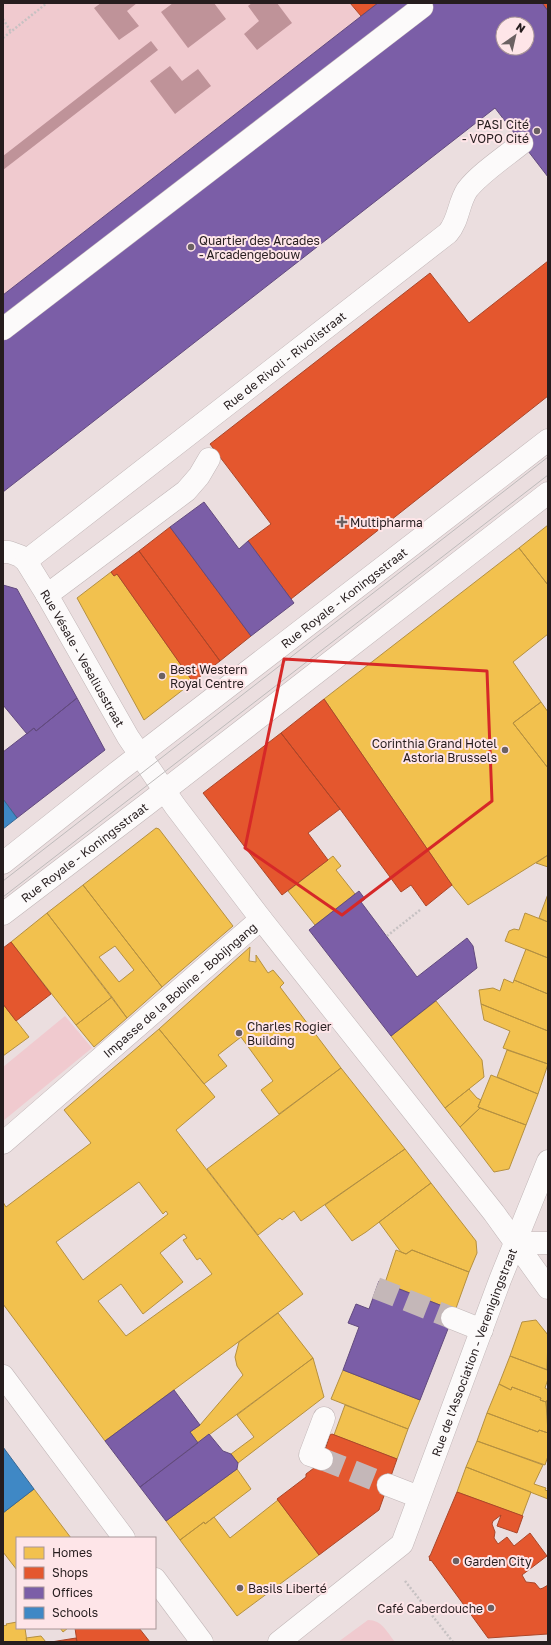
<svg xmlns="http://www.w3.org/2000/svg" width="551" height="1645" viewBox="0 0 551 1645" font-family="'Golos Text',sans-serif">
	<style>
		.green { fill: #f0cacf }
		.water { fill: #bf9399 }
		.homes { fill: #f2c14e; stroke: #b59040; fill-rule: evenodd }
		.shops { fill: #e4572e; stroke: #ab4629 }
		.offices { fill: #7b5ea7; stroke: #624a7e; fill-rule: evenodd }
		.schools { fill: #3f88c5; stroke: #386893 }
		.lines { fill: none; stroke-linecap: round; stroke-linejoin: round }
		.minor-tunnel { stroke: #c4b7b8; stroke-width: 22; stroke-dasharray: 22 11; stroke-linecap: butt }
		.minor-casing { stroke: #c1b6b7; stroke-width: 23 }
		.path { stroke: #c6c1c2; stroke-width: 2.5; stroke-dasharray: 2 2; stroke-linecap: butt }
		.minor { stroke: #fcfafa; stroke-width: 22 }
		.tram { stroke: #bebbbb; stroke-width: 1 }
		.marked { fill: none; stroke: #d62828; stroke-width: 3; stroke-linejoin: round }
		.poi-dot { fill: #6b6162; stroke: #fee5e8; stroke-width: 1.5 }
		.labels { text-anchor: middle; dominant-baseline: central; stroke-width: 4; stroke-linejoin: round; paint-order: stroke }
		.poi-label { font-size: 12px; fill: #261d1e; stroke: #fee5e8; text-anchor: start }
		.street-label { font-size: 12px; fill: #261d1e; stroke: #fee5e8 }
	</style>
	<rect width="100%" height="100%" fill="#ebdedf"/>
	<path class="green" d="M3 3H350L361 16 3 295Z
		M65 1016 92 1048 3 1121V1067Z
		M368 1620C382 1620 387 1632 395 1642H338Z"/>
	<path class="water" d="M101 3H137L127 11 139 26 119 40 94 8Z
		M173 3H214L226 19 188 48 161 12Z
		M252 3H277L292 23 257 50 244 34 259 21 248 6Z
		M151 41 158 50 3 170V156Z
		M170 66 182 81 198 69 211 86 175 114 150 81Z"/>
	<path class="homes" d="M548 525V585L519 548Z
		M519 548 548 585V634L513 662 541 702 513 723 548 768V855L468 905 452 885 324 699Z
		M111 572 114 576 117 574 193 682 144 720 77 598Z
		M541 702 548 712V768L513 723Z
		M156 828 159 829 233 926 162 987 83 885Z
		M548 855V867L536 863Z
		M333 856 341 866 336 870 355 894 315 925 288 891Z
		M83 885 162 987 127 1018 47 913ZM115 946 134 970 119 982 99 957Z
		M548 894V922L539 918Z
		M47 913 112 997 76 1025 11 942Z
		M525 913 548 922V958L505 941 509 931 514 929 519 930Z
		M250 947 249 961 256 962V955L268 973 273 970 284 983 280 987 341 1068 279 1114 261 1090 273 1081 241 1037 218 1055 227 1066 204 1084 159 1029Z
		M526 949 548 958V994L514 980Z
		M504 979 513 983 514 980 548 994V1031L481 1004 479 990 493 988 500 991Z
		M112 997 127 1018 94 1047 76 1025Z
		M436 1001 482 1060 484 1077 445 1108 391 1036Z
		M3 1004 29 1037 3 1056Z
		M481 1004 548 1031V1064L503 1048 510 1031 484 1020Z
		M159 1029 215 1097 176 1130 303 1294 105 1441 3 1304V1202L6 1207 91 1143 64 1110ZM139 1182 163 1214 166 1211 168 1214 83 1280 56 1242ZM184 1234 187 1238 183 1240 197 1260 200 1258 212 1274 126 1336 98 1301 121 1284 143 1314 183 1282 160 1253Z
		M507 1050 548 1064 538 1094 497 1077Z
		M341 1068 405 1149 301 1221 294 1211 282 1220 280 1218 258 1235 207 1169Z
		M491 1075 538 1094 526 1125 478 1107Z
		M469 1089 477 1098 481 1100 478 1107 480 1108 460 1127 445 1108Z
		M480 1108 526 1125 509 1169 494 1172 460 1127Z
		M405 1149 431 1183 366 1232 352 1241 325 1205Z
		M431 1183 476 1241 477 1253 469 1272 412 1250 406 1254 401 1252 379 1222Z
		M396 1250 406 1254 412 1250 469 1272 455 1311 385 1283Z
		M278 1313 313 1358 198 1443 190 1432 200 1425 243 1375 237 1366 235 1357 239 1342Z
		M536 1320 548 1335 547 1370 510 1356 522 1322Z
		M510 1356 548 1370V1379L545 1388 548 1390V1399L546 1402 540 1400 541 1398 512 1387 511 1390 499 1384Z
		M313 1358 324 1397 238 1463 231 1454 254 1437 237 1415Z
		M343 1370 420 1400 408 1429 331 1399Z
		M499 1384 511 1390 512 1387 541 1398 540 1400 546 1402 548 1433 539 1430 538 1432 487 1413Z
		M548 1399V1421L546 1402Z
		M345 1405 408 1429 397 1459 334 1435Z
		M487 1413 538 1432 539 1430 548 1433V1456L545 1465 477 1441Z
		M477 1441 543 1465 534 1484 546 1488 545 1490 548 1491V1499L466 1467Z
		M466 1467 531 1492 522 1516 457 1492Z
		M237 1469 251 1489 205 1524 204 1522 180 1540 166 1521Z
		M34 1489 71 1538H17V1570L3 1552V1513Z
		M278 1500 319 1555 237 1616 180 1540 204 1522 205 1524 214 1517 230 1538Z
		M17 1622V1628H25L27 1642H3V1626L7 1625 6 1624Z
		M60 1628H68L63 1632Z
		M41 1636 46 1642H27L26 1638Z"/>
	<path class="shops" d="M350 3H378L361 16Z
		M542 3H548V11Z
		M548 261V396L291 599 248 541 271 524 210 444 430 273 469 323Z
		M170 527 251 636 220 661 139 551Z
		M139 551 220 661 193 682 117 574 114 576 111 572Z
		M324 699 452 885 426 906 411 885 401 892 340 809 281 733Z
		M281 733 340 809 308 833 328 860 282 895 203 793Z
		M11 942 51 994 16 1021 3 1004V948Z
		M332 1434 397 1459 379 1510 319 1555 277 1499 306 1477V1474L318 1465 321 1462 330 1435Z
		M457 1492 523 1516 517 1533 497 1526 501 1515 493 1521 492 1524 495 1532 494 1538 498 1544 507 1537 514 1546 530 1533 547 1556 522 1575 526 1582 535 1583 540 1589 543 1588 548 1585V1634L488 1638 431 1560 430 1561 429 1556H430Z
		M75 1628H139L150 1642H77Z
		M76 1638 77 1642H51Z"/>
	<path class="offices" d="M378 3H542L548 11V177L495 108 3 492V295ZM503 24H527V48H503Z
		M204 502 239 549 248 541 294 603 251 636 170 527Z
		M3 585 17 589 77 698 36 731 34 728 27 734 3 705Z
		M77 698 105 750 17 818 3 799V752L34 728 36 731Z
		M359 891 365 899 361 902 417 977 467 938 473 946 477 968 391 1036 309 930Z
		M379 1281 455 1311 420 1400 343 1370 359 1327 348 1323 356 1304 369 1309Z
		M174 1390 200 1425 190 1432 198 1443 140 1487 105 1441Z
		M209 1434 223 1451 231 1454 238 1463 237 1469 166 1521 140 1487Z"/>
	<path class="schools" d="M3 799 17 818 3 829Z
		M3 1447 34 1489 3 1513Z"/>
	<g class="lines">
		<path class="minor-tunnel" d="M376 1288 452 1318
			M322 1459 388 1485"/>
		<g class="minor-casing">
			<g id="minor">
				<path d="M3 329 422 7"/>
				<path id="s1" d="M3 552H9L20 556 26 561 47 595 128 737 175 806 261 919 494 1213 548 1288"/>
				<path id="s2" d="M26 561 448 233C459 220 458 204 467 190 479 174 506 156 522 143"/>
				<path d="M47 595 186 491 199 476 209 459"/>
				<path id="s3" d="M3 863 120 770 548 440"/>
				<path id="s4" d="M3 914 146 805 548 493"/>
				<path id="s5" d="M3 1143 261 919"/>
				<path d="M516 1243H548"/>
				<path d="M452 1318 482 1330"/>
				<path d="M3 1376 124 1538"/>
				<path d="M322 1459 310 1455 324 1418"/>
				<path d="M388 1485 419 1497"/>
				<path d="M155 1579 202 1642"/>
				<path id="s6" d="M279 1642 402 1544 500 1280 548 1161"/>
			</g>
		</g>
		<path class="path" d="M3 19 11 32
			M3 38 47 3
			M387 936 420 910
			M405 1581 453 1642"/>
		<use href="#minor" class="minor"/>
		<path class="tram" d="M3 881 548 457
			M3 897 548 475"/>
	</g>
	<path class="marked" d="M284 659 487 671 492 801 342 915 245 848Z"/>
	<g class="poi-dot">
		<circle cx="537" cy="131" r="4"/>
		<circle cx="191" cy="247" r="4"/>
		<path d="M340 516h4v4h4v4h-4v4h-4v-4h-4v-4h4z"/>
		<circle cx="162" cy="676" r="4"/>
		<circle cx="505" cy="750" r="4"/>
		<circle cx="239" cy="1033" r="4"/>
		<circle cx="456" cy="1561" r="4"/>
		<circle cx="240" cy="1588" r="4"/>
		<circle cx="491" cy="1608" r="4"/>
	</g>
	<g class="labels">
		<g class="poi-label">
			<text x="529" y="124" text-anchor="end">PASI Cité<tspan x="529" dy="14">- VOPO Cité</tspan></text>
			<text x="199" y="240">Quartier des Arcades<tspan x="199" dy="14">- Arcadengebouw</tspan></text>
			<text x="350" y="522">Multipharma</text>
			<text x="170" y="669">Best Western<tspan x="170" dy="14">Royal Centre</tspan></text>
			<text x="497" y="743" text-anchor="end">Corinthia Grand Hotel<tspan x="497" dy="14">Astoria Brussels</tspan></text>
			<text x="247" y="1026">Charles Rogier<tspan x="247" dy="14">Building</tspan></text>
			<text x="464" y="1561">Garden City</text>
			<text x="248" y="1588">Basils Liberté</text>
			<text x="483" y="1608" text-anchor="end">Café Caberdouche</text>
		</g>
		<g class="street-label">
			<text stroke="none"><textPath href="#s2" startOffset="327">Rue de Rivoli - Rivolistraat</textPath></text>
			<text stroke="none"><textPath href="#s3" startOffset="432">Rue Royale - Koningsstraat</textPath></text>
			<text stroke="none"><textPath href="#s1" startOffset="138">Rue Vésale - Vesaliusstraat</textPath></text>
			<text stroke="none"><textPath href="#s4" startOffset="102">Rue Royale - Koningsstraat</textPath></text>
			<text stroke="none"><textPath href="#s5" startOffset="234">Impasse de la Bobine - Bobijngang</textPath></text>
			<text stroke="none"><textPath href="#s6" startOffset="362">Rue de l'Association - Verenigingstraat</textPath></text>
		</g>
	</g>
	<rect width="551" height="1645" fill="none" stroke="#261d1e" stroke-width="8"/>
	<rect x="16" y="1537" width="140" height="92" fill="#fee5e8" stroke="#a89597"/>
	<rect x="24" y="1547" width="20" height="12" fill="#f2c14e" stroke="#a89597"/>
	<text x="52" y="1557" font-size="12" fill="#261d1e">Homes</text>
	<rect x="24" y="1567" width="20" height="12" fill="#e4572e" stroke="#a89597"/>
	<text x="52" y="1577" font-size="12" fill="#261d1e">Shops</text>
	<rect x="24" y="1587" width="20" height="12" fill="#7b5ea7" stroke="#a89597"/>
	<text x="52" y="1597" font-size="12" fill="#261d1e">Offices</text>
	<rect x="24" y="1607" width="20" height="12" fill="#3f88c5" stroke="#a89597"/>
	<text x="52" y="1617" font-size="12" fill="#261d1e">Schools</text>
	<g transform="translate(515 36) rotate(34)"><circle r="19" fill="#fee5e8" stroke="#a89597"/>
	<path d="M0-3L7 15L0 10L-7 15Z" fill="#6b6162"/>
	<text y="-6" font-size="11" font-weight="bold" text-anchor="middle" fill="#261d1e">N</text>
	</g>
</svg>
